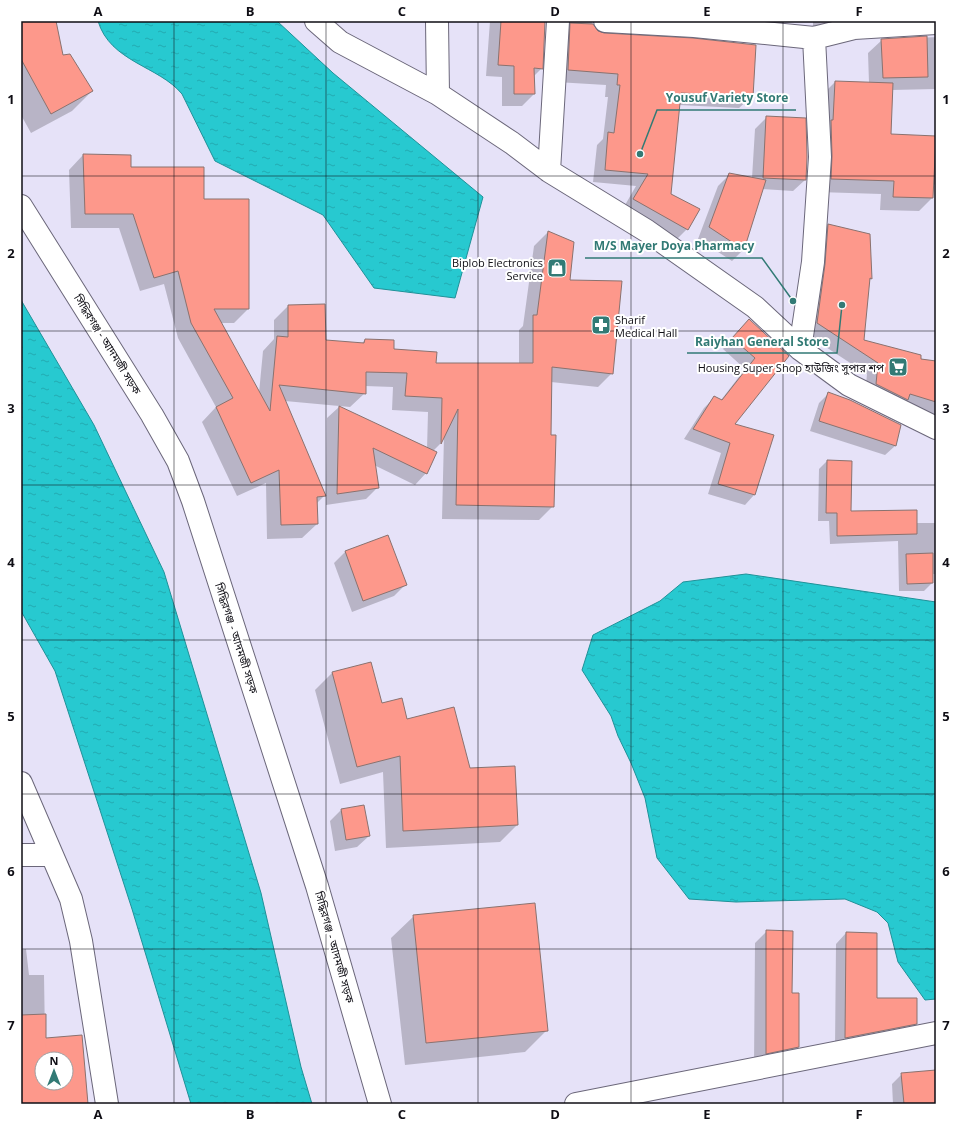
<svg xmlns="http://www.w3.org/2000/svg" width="957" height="1125" viewBox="0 0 957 1125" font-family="'Open Sans','Noto Sans Bengali',sans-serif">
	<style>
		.water { fill: url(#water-ripples); stroke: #209198 }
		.shadow { fill: #0003; fill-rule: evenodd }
		.building { fill: #fd988b; stroke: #8a726f; fill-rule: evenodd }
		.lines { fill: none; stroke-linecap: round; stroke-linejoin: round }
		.street-casing { stroke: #6b677a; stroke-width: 24 }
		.primary-casing { stroke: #6b677a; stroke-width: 24 }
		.street { stroke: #fff; stroke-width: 22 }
		.primary { stroke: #fff; stroke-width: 22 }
		.grid { fill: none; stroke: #0f0e15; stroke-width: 1; stroke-opacity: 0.55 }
		.labels { text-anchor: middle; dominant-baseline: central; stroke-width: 4; stroke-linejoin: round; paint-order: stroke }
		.poi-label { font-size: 11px; fill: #0f0e15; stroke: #fff; text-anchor: end }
		.street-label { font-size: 11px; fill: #0f0e15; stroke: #fff }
		.leader { fill: none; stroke: #327a75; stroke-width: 1.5 }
		.callout-dot { fill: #327a75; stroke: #fff; stroke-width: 1.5 }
		.callout-label { font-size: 12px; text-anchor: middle; font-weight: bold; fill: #327a75; stroke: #fff; stroke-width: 4; stroke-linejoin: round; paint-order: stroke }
		.neatline { fill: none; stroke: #0f0e15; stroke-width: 1.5 }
		.grid-label { font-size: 13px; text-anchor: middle; font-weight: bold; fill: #0f0e15 }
	</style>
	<defs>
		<pattern id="water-ripples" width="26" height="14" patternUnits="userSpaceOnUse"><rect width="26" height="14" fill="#27c9d0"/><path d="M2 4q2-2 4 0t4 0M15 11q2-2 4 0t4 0" fill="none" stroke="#22abb2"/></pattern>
	</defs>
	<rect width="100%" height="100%" fill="#e6e2f8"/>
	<path class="water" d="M98 21H277L333 73 483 197 455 298 374 288 323 215 215 161 182 94C159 66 110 62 98 21Z
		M21 300 94 425 164 572 261 893 301 1067 312 1104H191L132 909 55 671 21 611Z
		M746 574 936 602V999L925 1000 898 962 888 923 877 912 845 899 736 902 689 899 657 858 645 798 631 763 618 736 611 716 582 670 593 635 660 601 683 582Z"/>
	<path class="shadow" d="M21 21H55L62 56 92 91 72 111 31 133 21 115Z
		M490 21H545L542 68 534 76V94L522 106H502V77L486 76Z
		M548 21H592L593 27 597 32 752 96 739 108 679 105 670 194 687 229 675 241 621 212 636 186 593 182 597 145 603 139 608 97H605L606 85 556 82Z
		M605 21H785L773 34Z
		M813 21H867L813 34Z
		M935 21H936V89L892 90 890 135 936 137V184L933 185 932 198 919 211 880 210 881 194 818 192 822 95 835 82 869 83 868 53 882 40 936 37Z
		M767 117 805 180 793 191 762 189 744 249 732 261 698 239 718 186 729 175 752 178 755 129Z
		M83 155 130 168 203 200 248 309 234 323H220L259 393 263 351 274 339V320L288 306 325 341 361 344 365 340 435 364H519V330L523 326 534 246 548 232 612 373 598 387 551 382 550 436 553 506 539 520 442 519 444 436 440 444 433 451 426 473 415 485 374 465 378 487 366 499 326 505 327 418 339 407 427 449 428 412 392 410 393 387 365 386V393L350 407 285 401 325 495 316 504 317 524 302 538 267 539 266 483 237 496 202 422 216 407 178 338 164 284 140 291 119 228H71L69 170Z
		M828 225 869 235 871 279 869 281 863 340 920 359 936 362V418L865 395 867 374 806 334 817 236Z
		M740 330 788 356 734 424 754 495 745 505 708 494 721 453 684 439 704 408 714 398 721 400 745 369 723 349Z
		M829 393 895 446 885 455 810 431 819 403Z
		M827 461 851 462 850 512 916 523H936V574H932V583L924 591H899L898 541 830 544 829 521H818L819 469Z
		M387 536 405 585 394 596 352 612 334 563 345 552Z
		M332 673 406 720 470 769 517 825 500 842 386 848 383 772 340 784 315 690Z
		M342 809 369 836 357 847 335 851 330 821Z
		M414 916 547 1030 525 1052 405 1065 391 938Z
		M767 931 791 994 798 1047 786 1059 754 1065 755 943Z
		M846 933 876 934V999L916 1024 906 1034 835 1048 836 944Z
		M26 949 29 975H44L45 1039 81 1036 87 1104H21V950ZM42 1059H66V1083H42Z
		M902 1074 936 1088V1104H893L892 1084Z"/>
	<path class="building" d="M21 21H56L63 55 70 54 93 91 51 114 21 59Z
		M501 21H545L543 69 534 68 535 94H514V66L498 65Z
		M570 23 593 24 598 31 604 33 693 38 756 45 753 97 681 93 671 194 700 209 688 230 633 199 648 174 605 170 608 132 614 133 620 85H617L618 74 568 70Z
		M927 36 928 77 883 78 881 39Z
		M835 81 893 83 891 134 936 136 933 198 893 197 894 181 831 179 832 156 831 120H833Z
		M766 116 806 118 807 157 806 180 763 178Z
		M83 154 131 155V167H204V199H249V309H214L270 411 277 336 288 337V305L325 304 326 340 364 343 365 339 394 340V349L437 352 436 363H533V315H537L548 231 574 242 570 280 622 281 613 374 552 367 551 435H556L554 507 456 505 458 409 441 444 442 398 405 396 407 373 366 372V394L279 385 326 496 317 497 318 524 281 525 279 470 251 483 216 407 233 398 191 323 178 271 154 278 133 214H85Z
		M729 173 766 180 744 250 709 227Z
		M828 224 870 234 872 279 870 278 864 340 921 355V359L936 361V402L910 394 908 400 876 384 878 363 817 323 825 264Z
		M749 319 789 356 735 424 774 435 755 495 718 484 730 443 693 429 714 396 722 400 755 358 732 338Z
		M828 392 850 400 901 425 896 446 819 421Z
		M339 406 437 452 427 474 373 448 379 488 337 494Z
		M827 460 852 461 851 511 917 510V534L837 536V513H826Z
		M388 535 407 585 363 601 345 551Z
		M933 553V583L907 584 906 554Z
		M371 662 382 703 402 698 407 719 454 707 470 768 515 766 518 825 403 831 400 756 357 767 332 672Z
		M364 805 370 836 346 840 341 809Z
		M535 903 548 1031 426 1043 413 915Z
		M766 930 793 931 792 993H799V1047L766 1054Z
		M846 932 877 933V998H917V1024L845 1038Z
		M46 1014V1038L82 1035 88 1104H21V1015ZM42 1059H66V1083H42Z
		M936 1070V1104H904L901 1073Z"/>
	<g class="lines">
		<g class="street-casing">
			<path id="street" d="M316 21 340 42 438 94 512 143 549 171 647 231 755 307 800 349 849 385 936 428
				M437 21 438 94
				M605 21 694 26 814 38 854 28 936 23
				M549 171 558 21
				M800 349 813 262 820 157 814 38
				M21 783 71 899 81 941 107 1104
				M21 855H51
				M576 1104 936 1033"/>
		</g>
		<g class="primary-casing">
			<path id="primary" d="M21 206 152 415 178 461 193 501 317 886 380 1104"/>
		</g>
		<use href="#street" class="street"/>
		<use href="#primary" class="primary"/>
	</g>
	<path class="grid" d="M174 21V1104M326 21V1104M478 21V1104M631 21V1104M783 21V1104M21 176H936M21 331H936M21 485H936M21 640H936M21 794H936M21 949H936"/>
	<defs>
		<g id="shop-square" transform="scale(1)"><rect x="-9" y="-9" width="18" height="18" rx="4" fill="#327a75" stroke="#fff"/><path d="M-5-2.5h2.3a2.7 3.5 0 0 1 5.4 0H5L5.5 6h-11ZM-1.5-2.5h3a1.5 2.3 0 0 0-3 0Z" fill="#fff"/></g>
		<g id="pharmacy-square" transform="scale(1)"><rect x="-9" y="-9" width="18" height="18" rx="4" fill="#327a75" stroke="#fff"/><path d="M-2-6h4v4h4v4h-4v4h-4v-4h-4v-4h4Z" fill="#fff"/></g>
		<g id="supermarket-square" transform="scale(1)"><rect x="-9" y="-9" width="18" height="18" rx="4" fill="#327a75" stroke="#fff"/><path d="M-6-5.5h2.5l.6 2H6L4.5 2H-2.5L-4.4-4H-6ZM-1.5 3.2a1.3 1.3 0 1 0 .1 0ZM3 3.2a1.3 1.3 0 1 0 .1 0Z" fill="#fff"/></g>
	</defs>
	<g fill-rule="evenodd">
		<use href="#shop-square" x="557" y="268"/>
		<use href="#pharmacy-square" x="601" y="325"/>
		<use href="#supermarket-square" x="898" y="367"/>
	</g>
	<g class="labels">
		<g class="poi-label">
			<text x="543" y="262">Biplob Electronics<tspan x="543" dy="13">Service</tspan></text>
			<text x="615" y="319" text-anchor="start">Sharif<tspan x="615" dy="13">Medical Hall</tspan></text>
			<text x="884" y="367">Housing Super Shop হাউজিং সুপার শপ</text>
		</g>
		<g class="street-label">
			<text transform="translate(108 344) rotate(58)">সিদ্ধিরগঞ্জ - আদমজী সড়ক</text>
			<text transform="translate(237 638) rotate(72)">সিদ্ধিরগঞ্জ - আদমজী সড়ক</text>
			<text transform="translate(335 947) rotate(74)">সিদ্ধিরগঞ্জ - আদমজী সড়ক</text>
		</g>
	</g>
	<path class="leader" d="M640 154L657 110H796M793 301L762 258H585M842 305L837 353H687"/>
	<g class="callout-dot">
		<circle cx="640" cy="154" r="4"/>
		<circle cx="793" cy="301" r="4"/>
		<circle cx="842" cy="305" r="4"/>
	</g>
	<g class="callout-label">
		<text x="727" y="102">Yousuf Variety Store</text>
		<text x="674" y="250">M/S Mayer Doya Pharmacy</text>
		<text x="762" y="346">Raiyhan General Store</text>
	</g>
	<rect width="957" height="1125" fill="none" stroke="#ffffff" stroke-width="44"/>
	<g transform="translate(54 1071)"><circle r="19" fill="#ffffff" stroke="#9f9fa1"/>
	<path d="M0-3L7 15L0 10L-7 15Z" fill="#327a75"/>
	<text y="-6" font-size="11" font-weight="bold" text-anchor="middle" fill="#0f0e15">N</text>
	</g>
	<rect x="22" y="22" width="913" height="1081" class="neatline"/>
	<g class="grid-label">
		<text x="98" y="16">A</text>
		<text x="250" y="16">B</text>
		<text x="402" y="16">C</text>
		<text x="555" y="16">D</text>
		<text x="707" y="16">E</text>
		<text x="859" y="16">F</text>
		<text x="11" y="104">1</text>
		<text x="946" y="104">1</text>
		<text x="11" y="258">2</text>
		<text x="946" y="258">2</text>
		<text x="11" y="413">3</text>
		<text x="946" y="413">3</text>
		<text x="11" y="567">4</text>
		<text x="946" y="567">4</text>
		<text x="11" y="721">5</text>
		<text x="946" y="721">5</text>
		<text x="11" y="876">6</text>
		<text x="946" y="876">6</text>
		<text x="11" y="1030">7</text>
		<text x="946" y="1030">7</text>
		<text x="98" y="1119">A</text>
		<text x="250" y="1119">B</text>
		<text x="402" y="1119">C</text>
		<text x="555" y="1119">D</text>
		<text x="707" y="1119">E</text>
		<text x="859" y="1119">F</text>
	</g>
</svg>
